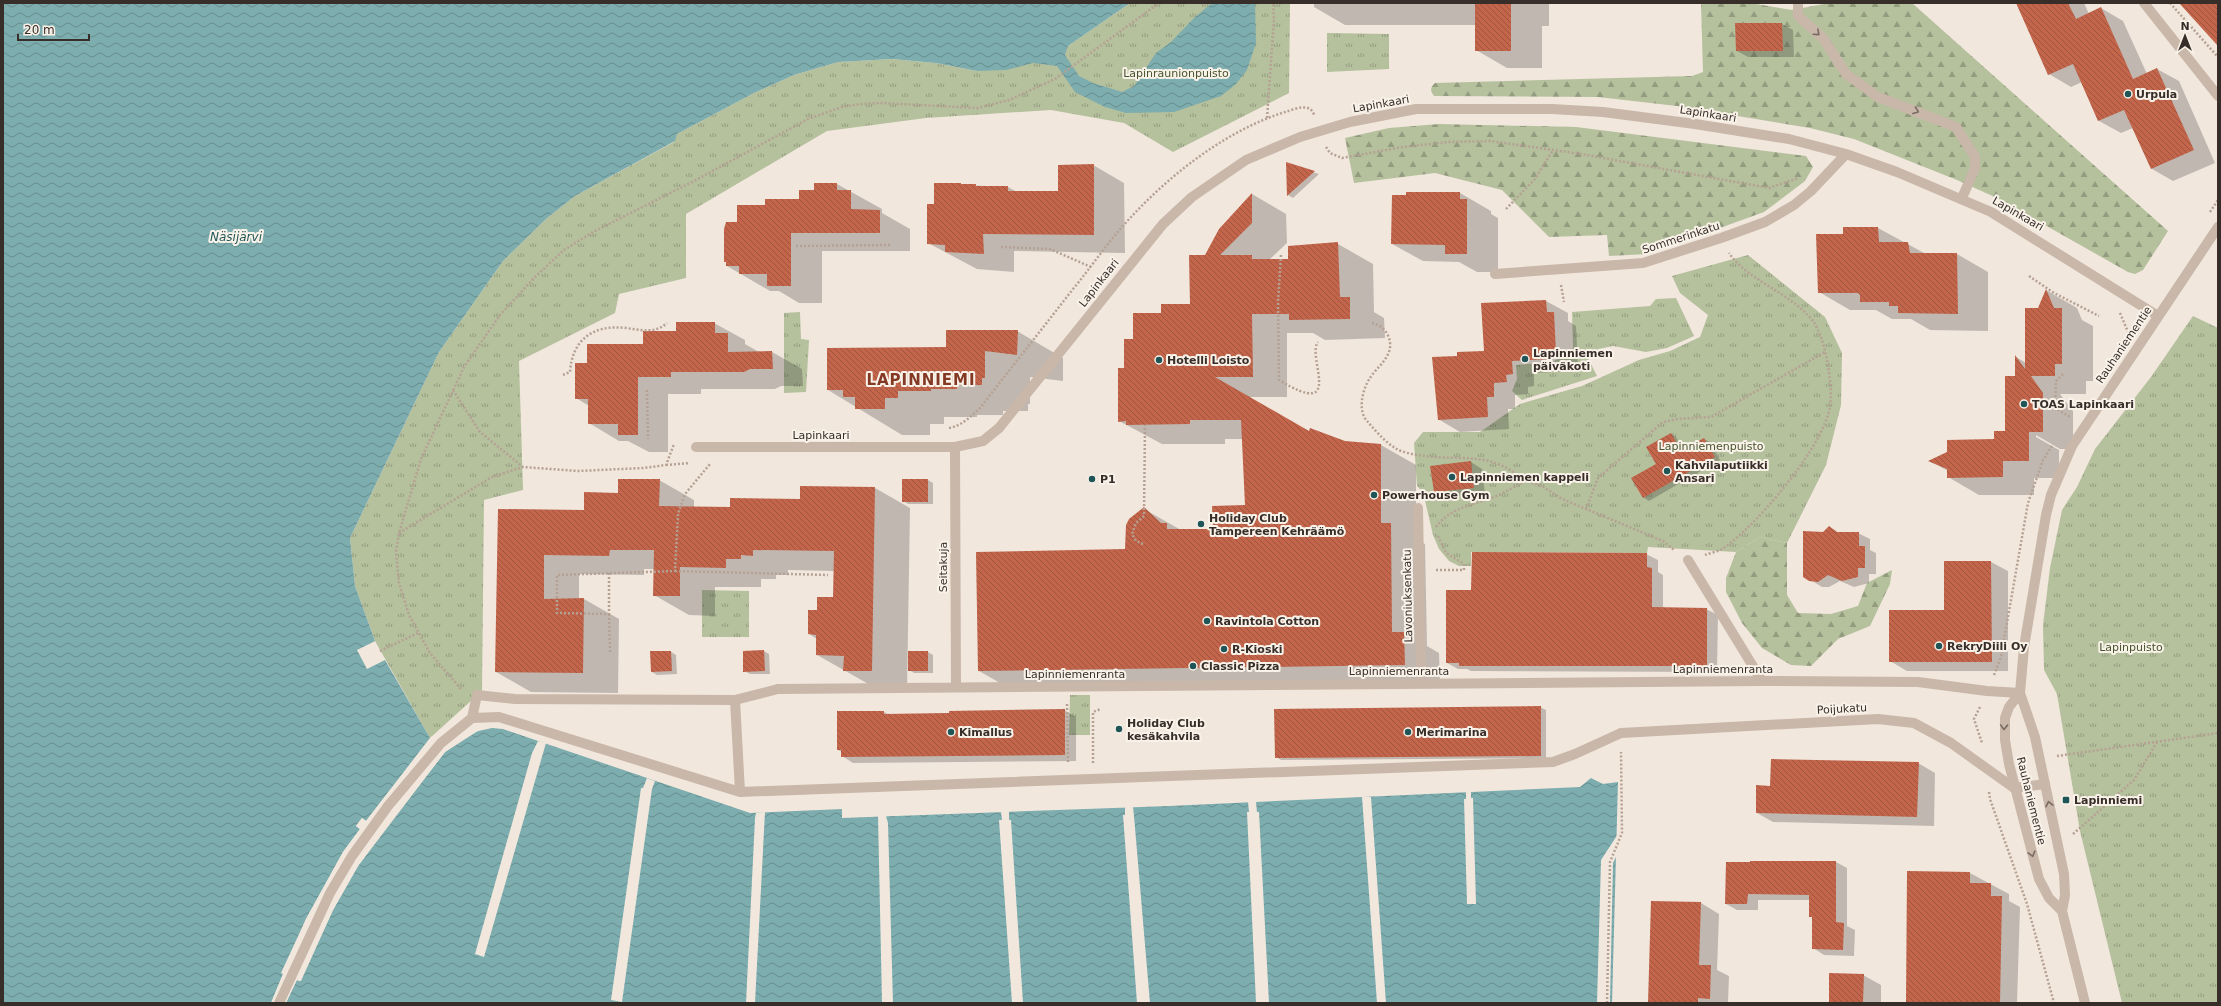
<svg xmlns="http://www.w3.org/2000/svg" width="2221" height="1006" viewBox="0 0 2221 1006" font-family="'DejaVu Sans',sans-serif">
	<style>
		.forest { fill: url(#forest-firs) }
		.park { fill: url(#park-tufts) }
		.water { fill: url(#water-waves) }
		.pier { fill: #f1e7dd }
		.shadow { fill: #0003 }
		.building { fill: url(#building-back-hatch) }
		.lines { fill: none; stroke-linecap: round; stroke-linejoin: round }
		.path { stroke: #b5a193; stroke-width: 2.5; stroke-dasharray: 2 2; stroke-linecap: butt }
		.service { stroke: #c9b7a9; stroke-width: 10 }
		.minor { stroke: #c9b7a9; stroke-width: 10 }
		.tertiary { stroke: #c9b7a9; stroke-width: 10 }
		.oneway { stroke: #796b63 }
		.poi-dot { fill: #1f5557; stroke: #f9f2e9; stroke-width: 1.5 }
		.labels { text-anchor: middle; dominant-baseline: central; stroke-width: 4; stroke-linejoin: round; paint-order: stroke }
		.park-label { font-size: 11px; fill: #47542d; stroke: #f9f2e9 }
		.poi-label { font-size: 11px; font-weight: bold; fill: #372d29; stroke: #f9f2e9; text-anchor: start }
		.street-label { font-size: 11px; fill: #372d29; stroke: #f9f2e9 }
		.water-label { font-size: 12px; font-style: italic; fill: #1f5557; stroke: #f9f2e9 }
		.district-label { font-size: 15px; font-weight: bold; letter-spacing: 1px; fill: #833924; stroke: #f9f2e9 }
	</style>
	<defs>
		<pattern id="forest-firs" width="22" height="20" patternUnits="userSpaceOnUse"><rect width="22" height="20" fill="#b5c09d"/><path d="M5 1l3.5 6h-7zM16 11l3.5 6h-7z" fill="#949c80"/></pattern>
		<pattern id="park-tufts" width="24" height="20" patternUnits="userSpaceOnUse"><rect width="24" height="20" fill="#b5c09d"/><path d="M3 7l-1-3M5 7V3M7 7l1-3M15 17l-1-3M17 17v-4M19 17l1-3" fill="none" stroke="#949c80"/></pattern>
		<pattern id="water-waves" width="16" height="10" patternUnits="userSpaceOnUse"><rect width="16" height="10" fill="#7dadae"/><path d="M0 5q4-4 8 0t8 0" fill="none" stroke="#678d8e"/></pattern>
		<pattern id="building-back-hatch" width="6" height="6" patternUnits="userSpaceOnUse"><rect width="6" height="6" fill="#c2654b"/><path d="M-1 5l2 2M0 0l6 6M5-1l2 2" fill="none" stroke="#9e543e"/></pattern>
	</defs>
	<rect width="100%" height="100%" fill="#f1e7dd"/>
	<path class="forest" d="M1701 3H1750L1792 10 1829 3H1912L2168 231 2143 270 2135 274 2128 272 1997 198 1957 180 1854 139 1810 128 1677 106 1598 97 1434 96C1430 90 1430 88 1435 83L1692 76 1703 72Z
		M1439 124 1576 127 1806 156 1813 167 1805 181 1764 212 1648 254 1609 256 1607 235 1549 237 1502 190 1435 173 1354 183 1345 138 1389 128Z
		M1760 537 1787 543V595L1798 613 1831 614 1858 606 1867 583 1892 570 1890 584 1870 626 1838 639 1811 666 1791 665 1762 648 1742 623 1726 592V578L1736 552Z"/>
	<path class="park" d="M1130 3H1290L1289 93 1173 152 1124 123 1051 110 926 118 827 131 686 214V278L619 294 615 313 519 361 523 490 484 500 482 691 430 738 375 641 355 586 350 538 439 352 503 261 546 219 575 196 674 142 677 134 754 93 794 75 838 62 892 59 936 63 977 71 1068 46Z
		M1327 33 1389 34V69L1327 72Z
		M1748 255 1825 317 1842 353 1841 405 1826 465 1787 543 1760 537 1736 552 1648 547 1647 553 1471 552V566H1459L1449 561 1439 549 1433 535 1423 492 1417 486 1414 443 1423 432H1480L1520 404 1582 386 1639 360 1670 351 1700 337 1708 315 1680 293 1672 276Z
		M1676 298 1694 336 1667 348 1646 352 1613 346 1598 349 1587 356 1597 376 1522 400 1512 391 1517 379 1516 365 1553 362 1573 348 1572 312 1650 306 1656 299Z
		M800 312 801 339 809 340 806 392 784 393V313Z
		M2193 316 2218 328V1003H2122L2080 831 2057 694 2044 670 2043 625 2050 568 2062 510 2077 487 2095 449 2151 377Z
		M702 590 749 591V637H702Z
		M1070 695H1090V735H1069Z"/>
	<path class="water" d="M3 3H1130L1068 46 1065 55 1079 76 1093 83 1122 92 1134 86 1156 53 1171 42 1194 18 1212 3H1255L1256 43 1247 70 1236 84 1221 96 1174 112 1126 113 1105 107 1075 92 1057 66 1033 63 1006 70 977 71 936 63 892 59 838 62 794 75 754 93 677 134 675 141 575 196 546 219 503 261 439 352 350 538 355 586 375 641 357 650 367 669 385 660 430 738 366 821 362 818 356 826 360 829 343 852 306 919 271 1003H3Z
		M492 728 503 729 750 813 842 809V818L1169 806 1580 787 1591 778 1603 784 1618 782 1612 1003H286L297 980 300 981 333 910 358 866 398 812 445 752 474 732Z"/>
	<path class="pier" d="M480 727 481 729 445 752 358 866 333 910 301 981 296 980 286 1003H284L295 978 299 979 331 909 356 865 443 751Z
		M432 736V739L368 823 362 821 359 825 362 829 345 853 324 889 284 972 285 974 273 1003H271L283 974 281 973 306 919 343 852 360 829 356 826 362 818 366 821Z
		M538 741 546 743 484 957 475 954 532 753Z
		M647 778 655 781 652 789 622 1002 611 1000 641 788H643Z
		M1466 792H1471V798H1473L1476 904H1467L1464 799H1466Z
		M1362 797H1371L1386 1003H1377Z
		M1248 802H1256L1257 812H1259L1269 1003H1256L1247 812H1249Z
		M1125 807H1133L1134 816 1150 1003H1137L1123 815H1125Z
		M1009 811V820H1011L1023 1003H1012L999 820H1002L1001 812Z
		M765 812 755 1003H746L755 818 756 813Z
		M878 816H886L888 823 893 1003H882Z
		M1618 834 1617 855 1613 863 1610 1003H1597L1601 860Z"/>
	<path class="shadow" d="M1314 3H1549V26H1542V68H1507L1476 50V25H1345L1314 7Z
		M2017 3H2084L2089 14 2101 8 2123 21 2147 74 2157 69 2179 81 2215 163 2173 181 2152 169 2133 128 2121 133 2099 121 2082 82 2071 87 2049 74Z
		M1736 24H1782L1793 30 1794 57H1748L1737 51Z
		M1287 164 1319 174 1293 198 1288 195Z
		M1093 165 1124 183 1125 253 1014 251V272L977 269 928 243 935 205 963 185 1008 187 1017 192H1059Z
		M837 184 882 209V213L910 229V251H822V303H799L779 291H770L727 266 738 223 766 206 800 200 815 191Z
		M1460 193 1491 211V214L1498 218V272H1477L1459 262 1423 261 1392 244 1407 196Z
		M1252 194 1286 214 1287 243 1269 260H1289V247L1338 244 1373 264 1374 312 1384 318 1385 338 1325 340 1313 333H1287V397H1247L1310 433 1344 442 1381 445 1416 465V539L1425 544 1427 646 1439 653 1440 685 1014 691 979 671 1126 550 1144 509 1181 530H1214L1246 506 1243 439H1225V444H1162L1119 421 1125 369 1134 340 1162 314 1191 305 1205 256Z
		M1844 228H1878L1926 254H1957L1988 272V331L1930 330 1911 319H1892L1876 310H1850L1819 292 1844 235Z
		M2046 290 2077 308 2082 320 2093 326V381H2086V394H2060L2073 411V449H2060L2036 435V437L2059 450V478H2034V495H1979L1948 477V471L1930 461 1995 440 2006 432 2016 377V357L2026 363 2039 309Z
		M1546 301 1568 313V321L1576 326 1578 366H1571L1572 371 1534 373V386L1528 387V394L1515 395V409H1508L1509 429 1460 432 1438 419 1458 357 1485 352Z
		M714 323 745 340V344L759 352H772L802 369 803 386H781L775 389H701V394H668V452H649L628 441H619L589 423V406L576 398 588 364 677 332Z
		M1017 331 1063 358V381L1030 377V404H1028V411H1003V415H977V417H944V424H930V435H902L828 390 947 348Z
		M1671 434 1676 437 1684 451 1704 439 1710 442 1720 460 1649 501 1644 498Z
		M1471 462 1482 469 1485 494 1446 498 1434 492Z
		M659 480 694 500V508H731L801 500 875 488 910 508 907 691 879 690 817 655V639L809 634 818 611 834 598V571L788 570V575H776V579H761V587H715V616L689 615 654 595 655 569H644V575L579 574V599H584L619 619 618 693 531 692 496 672 499 510 585 511 619 494Z
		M928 480 933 483V504H908L903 501Z
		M1829 527 1839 533H1858L1870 539V550L1876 553V574H1869V583L1854 587 1840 581 1829 587H1822L1804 576 1823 533Z
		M1646 554 1658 560V572L1663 575V608L1706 609 1718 615 1717 672 1471 671 1467 669H1458L1447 663 1472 591Z
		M1945 562H1991L2008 571V671H1907L1890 661 1945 611Z
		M764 651 769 654 770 674H750L744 671Z
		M671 652 676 655 677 674 657 675 652 672Z
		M928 652 933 655V673H914L909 670Z
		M1540 707 1546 710V758L1281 760 1276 757Z
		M1064 710 1076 717V761L853 763 842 756V752L838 750V712H884L890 715Z
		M1918 763 1935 773 1934 826 1773 822 1757 813 1771 787Z
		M1836 862 1847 868V926L1855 930 1854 956 1824 955 1813 948V918L1810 916V900H1758V910H1737L1726 904 1727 863Z
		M1970 873 2009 894V901L2020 907 2017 1003H1907Z
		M1652 902 1701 903 1719 914 1717 970 1729 976 1728 1003H1649Z
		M1863 975 1881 985V1003H1830Z"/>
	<path class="building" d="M1475 3H1511V51H1475Z
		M2016 3H2068L2076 19 2101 7 2133 79 2157 68 2194 150 2151 169 2124 110 2098 121 2073 64 2048 75Z
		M2179 3H2218V46Z
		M1735 23H1782L1783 51H1736Z
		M1286 162 1315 171 1287 196Z
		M1094 164V235L983 234 984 254 945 252V245L927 244V204H934V183H961V184H976V186H1008V191H1058V165Z
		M814 183H837V190H851V209L880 210V233H791V286H767V274H739V266H726V262H724V229L726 222H737V205H765V199H799V190H814Z
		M1406 192H1460V199H1467V254H1445V245L1391 244 1392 195H1406Z
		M1252 193V223L1220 255H1252V259H1288V246L1338 242 1340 297H1350V319L1289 320V314H1252L1253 377H1215L1309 431 1310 428 1345 441 1381 444V523H1391L1392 632H1404L1405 665 978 671 976 552 1125 549 1126 525 1129 519 1144 507 1161 523H1167V529H1213L1212 506 1245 505 1241 420H1190V424L1126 425V421L1118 422V368H1124V339H1133V313H1161V304H1190L1189 255H1205L1219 229Z
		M1843 227H1878L1879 242H1908L1910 253H1957L1958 314 1898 313V306H1889V302H1860V295L1858 293H1818L1816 234H1843Z
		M2046 289 2054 308H2062V364H2055V376H2031L2043 393V432H2029V461H2003V477L1947 478V469L1928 461 1947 452V440L1994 439V431H2005V376H2015V355L2025 369V308H2038Z
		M1546 300 1547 312H1554L1556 353 1550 354V359L1512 361 1513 374 1506 375 1507 382 1494 383V397H1487L1488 417 1438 420 1432 357 1457 356V352L1484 351 1481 303Z
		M676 322H715V333H728V352L772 351 773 369H750L744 372H671V377H638V435H618V424H588V399H575V363H587V344H643V331H676Z
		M946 330H1018L1017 355 985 351V378H982V385H957V389H931V391H898V398H885V409H855V397H843V390H827V348L946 347Z
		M1671 433 1681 451 1704 438 1715 457 1643 498 1631 478 1656 464 1646 447Z
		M1471 461 1474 488 1434 492 1430 466Z
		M618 479H660L659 506 730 507V498L800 499V486L875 487 872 671H843L844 656 816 655V635L808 634V610H817V597H833L834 551 753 550V556L741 555V559H726V568L680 567V596H653L654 550H610L609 556 544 555V599L584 598 583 673 495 672 498 509 584 510V492L618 493Z
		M902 479H928V502H902Z
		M1829 526 1837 532H1859V546H1865V568H1858V577L1842 581 1828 575 1818 582 1809 581 1803 577V531L1823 532Z
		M1472 552 1647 553V567L1652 568V607L1707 608V666H1459V663H1446V590H1471Z
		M1944 561H1991L1992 662H1889V610H1944Z
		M764 650 765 671 743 672V651Z
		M650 651H671L672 671 651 672Z
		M908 651H928V671H908Z
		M1541 706V756L1275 758 1274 709Z
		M1065 709V755L841 757V750H837V711H884V714L949 713V711Z
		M1771 759 1919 762 1917 817 1756 813V785L1770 786Z
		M1750 861H1836V922L1844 923 1843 950 1812 949V917H1809V895L1748 894 1747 904H1725L1726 862H1750Z
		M1907 871 1970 872V883H1991V896H2002L2000 1003H1906Z
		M1651 901 1701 902 1699 965H1711L1710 999 1698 998V1003H1648Z
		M1829 973 1864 974 1863 1003H1829Z"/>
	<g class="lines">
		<path class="path" d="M2170 3 2218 57
			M1267 118 1274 19 1273 3
			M1326 147 1330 153 1342 158 1403 147 1449 142 1490 141 1581 154 1769 188 1798 178
			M1506 209 1535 179 1553 150
			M2210 212 2218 200
			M796 246 890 245
			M1001 247 1050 249 1091 267
			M1281 255 1278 302 1279 380C1346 421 1306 356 1318 342
			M2029 276 2054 293 2099 316
			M1561 285 1564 302
			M2120 313 2128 332
			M1372 323C1387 326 1395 343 1387 356 1383 364 1375 370 1370 378 1363 388 1357 410 1367 421 1375 430 1384 441 1395 448 1403 453 1416 455 1425 456 1466 461 1491 451 1525 481
			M2063 374 2056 381 2055 408 2070 417
			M563 375 570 372C572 340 593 324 626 328 641 330 655 334 667 323
			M453 390 480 432 523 467 578 471 643 468 666 465 674 444
			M647 390 648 439
			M949 428C962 426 971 416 980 408 1011 368 1042 329 1073 289 1088 271 1101 252 1116 234 1159 183 1221 132 1285 112 1295 109 1310 102 1314 115
			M666 465 690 463
			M1586 509 1598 478 1663 422 1677 419 1711 417 1825 352
			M1436 527C1452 505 1478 505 1501 494 1509 490 1517 485 1525 481L1542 486 1562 499 1663 541 1674 550
			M399 533 492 477 523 467
			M1143 544 1136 541 1132 534 1136 523 1144 516 1145 425
			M1705 555C1710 553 1717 552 1722 549 1755 528 1825 445 1830 406 1833 385 1826 339 1813 321 1790 292 1748 281 1729 253
			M1436 570H1464V564L1446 553 1437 534
			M675 571 828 575
			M609 573V614L557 613V575L675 571 678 514 685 494 710 464
			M609 614 610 652
			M380 651 418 633
			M1994 675 2001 657 2028 503 2043 460 2052 446
			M461 689 430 653 409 615 399 583 396 552 399 533 421 459 464 367 500 315 535 277 564 250 593 232 694 181 808 119 842 107 861 104 881 103 978 108 1009 100 1055 79 1159 3
			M1067 704 1068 763
			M1980 707 1974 719 1982 743
			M2057 756 2218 733
			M1093 763V712L1101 709
			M1989 792 1990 799 2027 904 2054 1003
			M2073 834 2134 780 2157 742
			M1607 1003 1610 862 1622 833 1621 752"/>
		<path class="service" d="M1798 3V16L1823 38 1846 74 1878 97 1956 127 1975 157V168L1962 198
			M1418 508 1421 683
			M1688 560 1762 681
			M735 700 740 792
			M472 718 477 695 515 699 735 700 778 689
			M279 1003 330 893 352 856 388 806 441 743 472 718 499 717 740 792 1553 762 1575 754 1621 733"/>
		<path class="minor" d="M2144 3 2218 96
			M1495 274 1643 263 1721 238 1765 222 1794 205 1811 191 1846 154
			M696 447H955L983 441 999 428 1163 224 1192 197 1246 160 1300 137 1350 122 1416 109H1552L1603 112 1695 124 1789 139 1846 154 1897 172 1991 212 2158 316
			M955 447 956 687
			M778 689 1762 681 1918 682 1987 691 2020 693
			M1621 733 1878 719 1914 723 1951 743 2014 788 2045 784"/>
		<path class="tertiary" d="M2020 693 2009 707 2005 718V740L2009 764 2039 879 2049 898 2062 911
			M2085 1003 2062 911 2065 895 2064 874 2035 737 2020 693 2024 647 2046 515 2051 495 2072 446 2218 227"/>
	</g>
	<defs><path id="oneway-chevron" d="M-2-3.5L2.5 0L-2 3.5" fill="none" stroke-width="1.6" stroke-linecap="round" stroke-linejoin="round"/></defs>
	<g class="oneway">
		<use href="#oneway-chevron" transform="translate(1817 33) rotate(42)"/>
		<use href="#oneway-chevron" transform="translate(1916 111) rotate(21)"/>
		<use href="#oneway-chevron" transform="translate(2004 727) rotate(92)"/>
		<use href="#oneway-chevron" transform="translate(2049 804) rotate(-102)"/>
		<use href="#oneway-chevron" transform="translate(2032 854) rotate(75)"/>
	</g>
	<g class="poi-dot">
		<circle cx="2128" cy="94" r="4"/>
		<circle cx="1525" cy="359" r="4"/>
		<circle cx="1159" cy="360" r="4"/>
		<circle cx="2024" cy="404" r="4"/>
		<circle cx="1667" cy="471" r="4"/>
		<circle cx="1452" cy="477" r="4"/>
		<circle cx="1092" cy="479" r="4"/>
		<circle cx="1374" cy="495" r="4"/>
		<circle cx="1201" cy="524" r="4"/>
		<circle cx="1207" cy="621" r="4"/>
		<circle cx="1939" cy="646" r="4"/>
		<circle cx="1224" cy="649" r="4"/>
		<circle cx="1193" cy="666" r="4"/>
		<circle cx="1119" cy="729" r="4"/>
		<circle cx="951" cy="732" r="4"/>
		<circle cx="1408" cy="732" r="4"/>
		<rect x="2062" y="796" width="8" height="8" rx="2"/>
	</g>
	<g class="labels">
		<g class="park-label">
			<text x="1176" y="73">Lapinraunionpuisto</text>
			<text x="1711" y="446">Lapinniemenpuisto</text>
			<text x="2131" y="647">Lapinpuisto</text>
		</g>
		<g class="poi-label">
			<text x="2136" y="94">Urpula</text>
			<text x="1533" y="353">Lapinniemen<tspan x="1533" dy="13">päiväkoti</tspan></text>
			<text x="1167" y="360">Hotelli Loisto</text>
			<text x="2032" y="404">TOAS Lapinkaari</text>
			<text x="1675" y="465">Kahvilaputiikki<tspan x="1675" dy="13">Ansari</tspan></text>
			<text x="1460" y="477">Lapinniemen kappeli</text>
			<text x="1100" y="479">P1</text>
			<text x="1382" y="495">Powerhouse Gym</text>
			<text x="1209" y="518">Holiday Club<tspan x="1209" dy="13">Tampereen Kehräämö</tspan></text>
			<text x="1215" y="621">Ravintola Cotton</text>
			<text x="1947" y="646">RekryDiili Oy</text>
			<text x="1232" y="649">R-Kioski</text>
			<text x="1201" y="666">Classic Pizza</text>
			<text x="1127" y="723">Holiday Club<tspan x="1127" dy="13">kesäkahvila</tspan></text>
			<text x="959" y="732">Kimallus</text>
			<text x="1416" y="732">Merimarina</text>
			<text x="2074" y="800">Lapinniemi</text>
		</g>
		<g class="street-label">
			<text transform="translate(1381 104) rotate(-10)">Lapinkaari</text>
			<text transform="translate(1708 114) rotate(9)">Lapinkaari</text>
			<text transform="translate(2018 214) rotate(30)">Lapinkaari</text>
			<text transform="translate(1681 238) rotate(-18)">Sommerinkatu</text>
			<text transform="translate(1099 283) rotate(-52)">Lapinkaari</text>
			<text transform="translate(2124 345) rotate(-56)">Rauhaniementie</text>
			<text x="821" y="435">Lapinkaari</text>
			<text transform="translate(943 567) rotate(-90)">Seitakuja</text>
			<text transform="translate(1408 596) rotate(-91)">Lavoniuksenkatu</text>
			<text x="1723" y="669">Lapinniemenranta</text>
			<text x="1399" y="671">Lapinniemenranta</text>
			<text x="1075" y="674">Lapinniemenranta</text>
			<text transform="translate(1842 709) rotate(-3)">Poijukatu</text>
			<text transform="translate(2031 801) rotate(76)">Rauhaniementie</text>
		</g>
		<g class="water-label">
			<text x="236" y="237">Näsijärvi</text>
		</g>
		<g class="district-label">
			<text x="921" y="380">LAPINNIEMI</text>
		</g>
	</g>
	<rect width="2221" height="1006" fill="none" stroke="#372d29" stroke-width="8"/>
	<g transform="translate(2185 36)" stroke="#f9f2e9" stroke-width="3" paint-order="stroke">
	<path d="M0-3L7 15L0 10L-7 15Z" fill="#372d29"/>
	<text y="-6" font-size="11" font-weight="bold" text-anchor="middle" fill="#372d29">N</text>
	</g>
	<path d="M18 34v6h71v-6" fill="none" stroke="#372d29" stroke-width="2"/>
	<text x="24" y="34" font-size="12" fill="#372d29" stroke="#f9f2e9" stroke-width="3" paint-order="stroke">20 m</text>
</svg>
